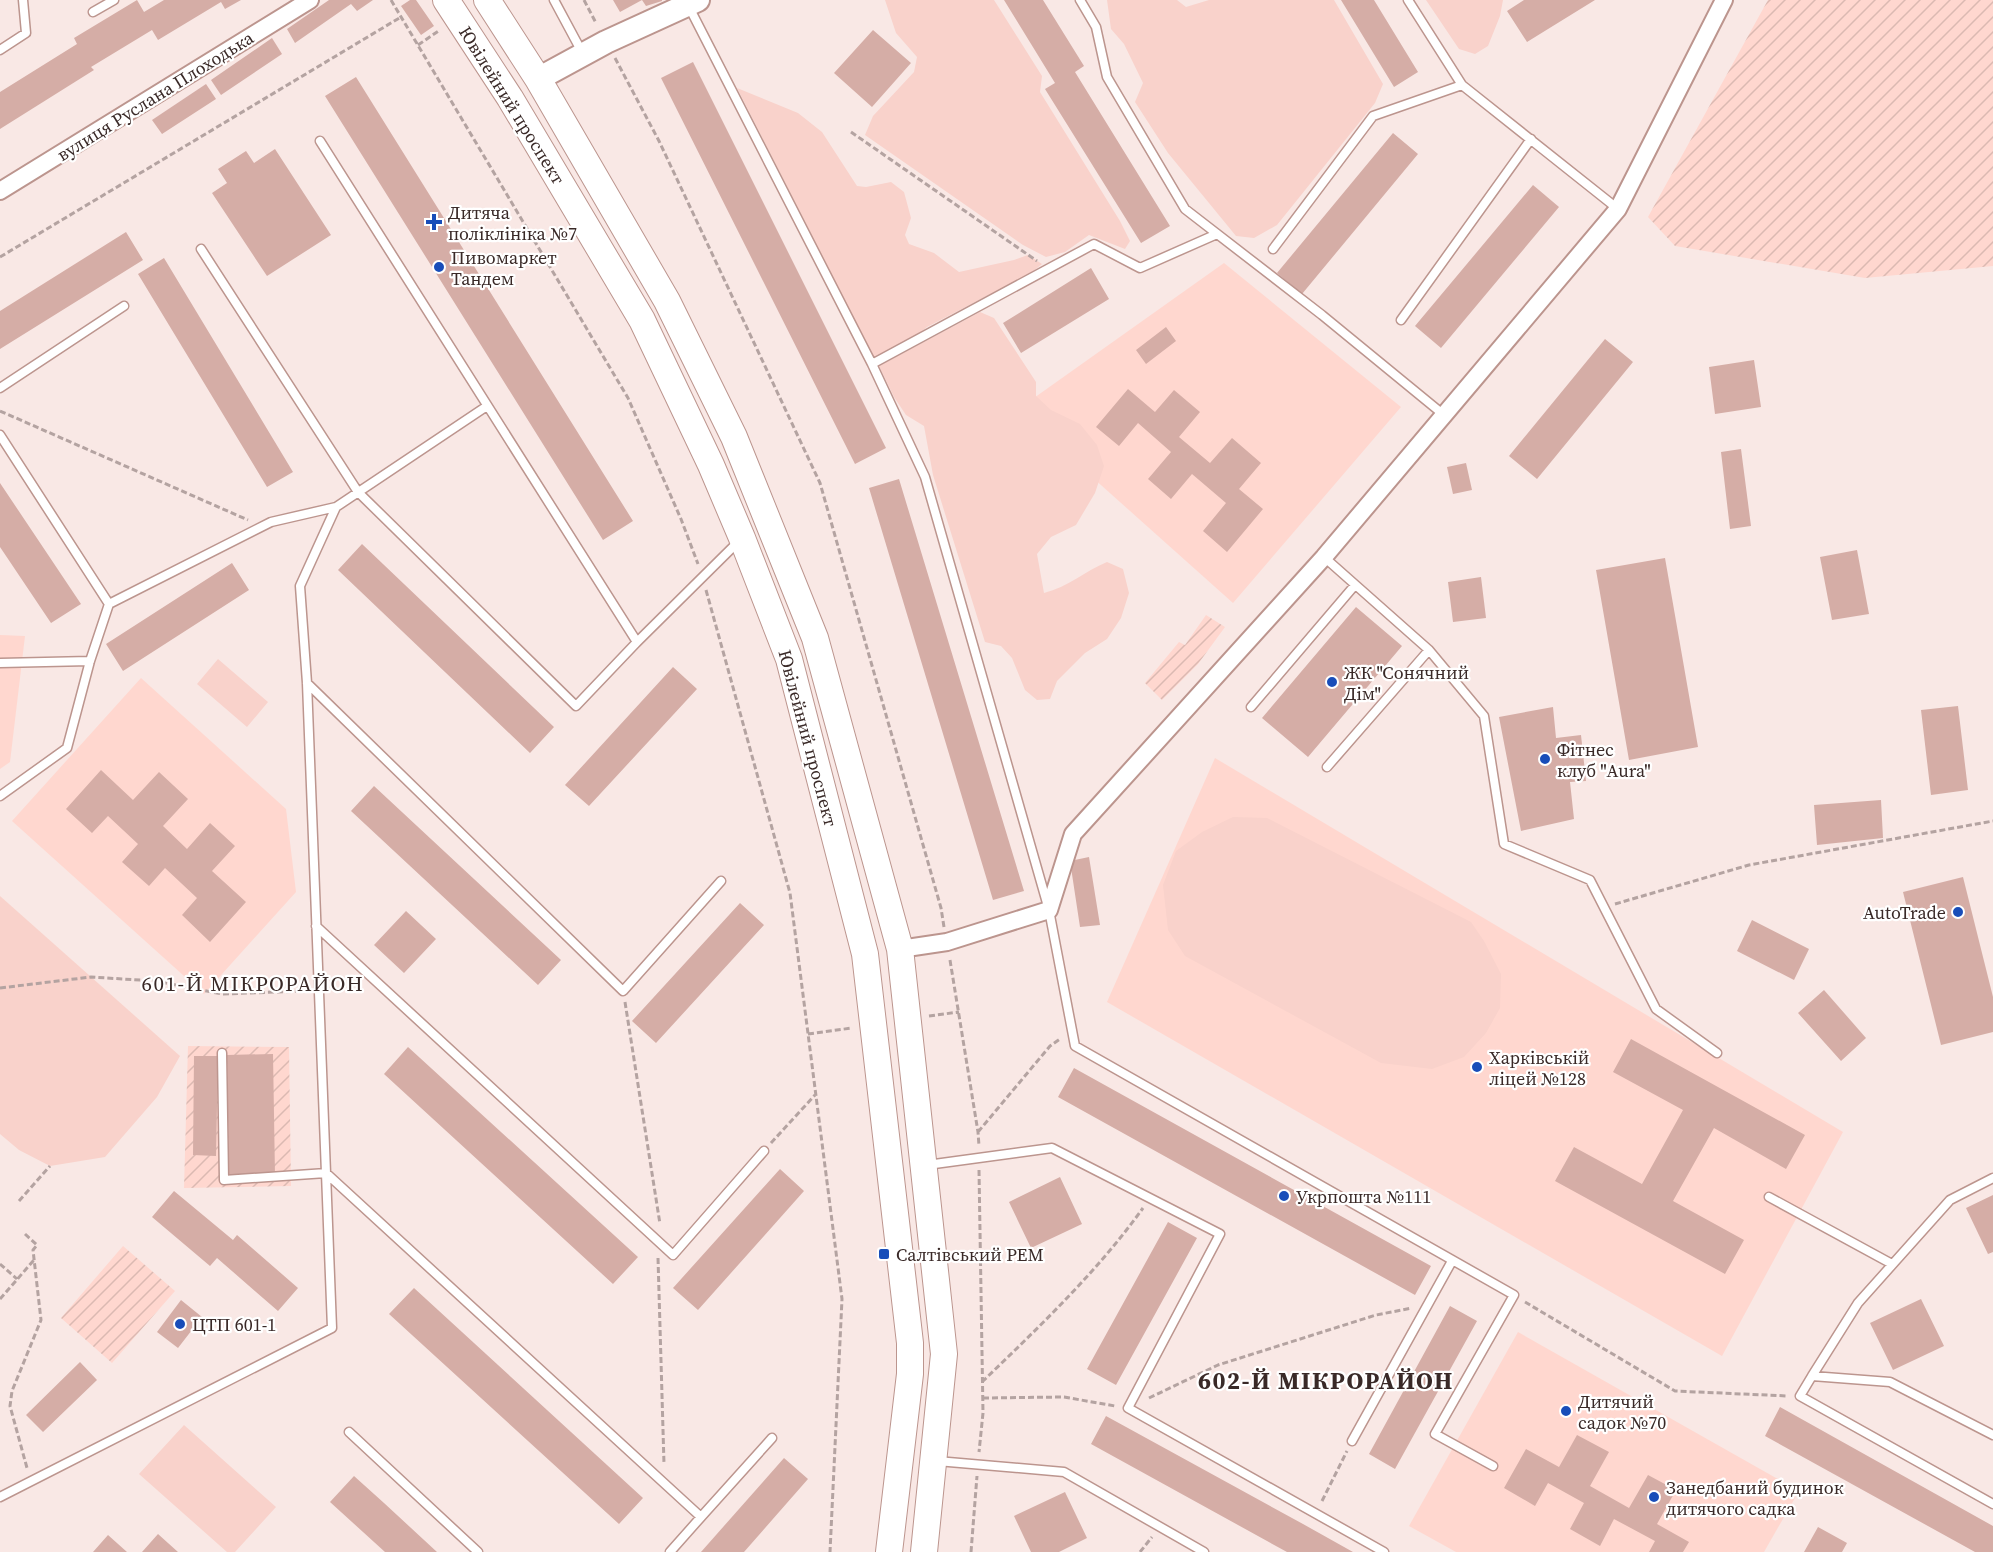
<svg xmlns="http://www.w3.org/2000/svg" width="1993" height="1552" viewBox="0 0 1993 1552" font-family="'Source Serif 4',serif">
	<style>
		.built { fill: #ffd7cf }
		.industrial { fill: url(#industrial-furrows) }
		.green { fill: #f9d2cb }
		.building { fill: #d5ada6 }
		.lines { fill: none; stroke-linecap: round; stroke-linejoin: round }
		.lane-casing { stroke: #bc958e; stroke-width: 11 }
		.street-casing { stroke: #bc958e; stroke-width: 20 }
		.secondary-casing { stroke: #bc958e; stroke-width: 26 }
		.primary-casing { stroke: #bc958e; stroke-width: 28 }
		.path { stroke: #b4a3a1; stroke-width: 3; stroke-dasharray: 6 3; stroke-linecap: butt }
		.lane { stroke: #fff; stroke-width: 8 }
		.street { stroke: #fff; stroke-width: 16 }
		.secondary { stroke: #fff; stroke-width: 22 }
		.primary { stroke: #fff; stroke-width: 26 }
		.poi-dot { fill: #184db9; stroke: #fff; stroke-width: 2 }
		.labels { text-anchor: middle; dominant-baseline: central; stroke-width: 4.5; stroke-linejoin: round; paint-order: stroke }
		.street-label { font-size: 18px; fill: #392927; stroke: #fff }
		.poi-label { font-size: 18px; fill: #392927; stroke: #fff; text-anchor: start }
		.quarter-label { font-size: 21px; letter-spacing: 1.5px; fill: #392927; stroke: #fff }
		.district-label { font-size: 24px; font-weight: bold; letter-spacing: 1.5px; fill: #392927; stroke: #fff }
	</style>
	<defs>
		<pattern id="industrial-furrows" width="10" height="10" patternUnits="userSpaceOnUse" patternTransform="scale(1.5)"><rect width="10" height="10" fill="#ffd7cf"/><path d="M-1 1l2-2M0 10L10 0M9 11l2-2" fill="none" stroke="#dbb9b2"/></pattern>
	</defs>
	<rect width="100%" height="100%" fill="#f9e8e5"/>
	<path class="built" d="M1224 263 1401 407 1233 603 1017 410Z
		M0 635 25 636 10 762 0 769Z
		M141 678 286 809 296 892 204 994 12 821Z
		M1215 758 1843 1132 1722 1356 1107 1002Z
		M1518 1332 1799 1491 1764 1552H1456L1409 1526Z"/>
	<path class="industrial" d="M1768 0H1993V266L1865 278 1675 246 1648 217Z
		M1206 615 1225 627 1198 664 1162 700 1145 683 1179 642 1185 645Z
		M188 1046 289 1047 291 1186 184 1188Z
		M123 1246 175 1291 112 1363 61 1318Z"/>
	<path class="green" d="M885 0H994L1042 76 1040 92 1120 221 1130 241 1125 249 1089 235 1065 252 1046 257 1023 245 865 135 873 116 914 72 917 57 896 33Z
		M1107 0H1177L1186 7 1209 0H1334L1383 84 1375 103 1277 225 1254 238 1236 236 1168 153 1135 102 1143 83 1124 44 1111 29Z
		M1426 0H1503L1500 16 1488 46 1475 54 1459 49Z
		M737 88 798 113 822 132 857 186 866 187 891 182 904 192 911 218 905 235 909 244 934 253 959 272 1014 260 1028 255 1042 264 1031 273 927 327 916 336 874 358Z
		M980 312 994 318 1036 382V396L1051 410 1080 424 1097 445 1104 466 1095 493 1076 525 1051 537 1037 554 1044 593C1068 587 1085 571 1107 562L1123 569 1129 593 1121 618 1107 639 1085 653 1057 681 1050 699 1037 700 1025 690 1012 658 1001 646 985 642 933 475 924 426 906 415 894 397 879 366Z
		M218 659 268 702 247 727 197 684Z
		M1233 817 1267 818 1471 922 1484 941 1501 974 1500 1008 1486 1033 1464 1057 1432 1069 1381 1063 1185 956 1168 930 1163 885 1176 851 1202 832Z
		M0 896 180 1056 157 1097 105 1157 50 1166 19 1150 0 1134Z
		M184 1425 276 1507 235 1552H227L139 1474Z"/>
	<path class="building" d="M137 0 144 12 164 0H241L225 9 221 2 158 40 152 30 91 67 94 70 0 129V92L77 44 74 38Z
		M329 0H373L357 11 351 4 295 43 287 29Z
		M410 0H416L434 26 421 35 401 6Z
		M613 0H662V1L646 6 642 0 620 12Z
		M1004 0H1043L1084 66 1075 72 1170 226 1141 243 1045 89 1055 83Z
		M1341 0H1374L1418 72 1394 87Z
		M1524 0H1595L1527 42 1507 11Z
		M873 30 911 63 872 107 834 73Z
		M272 38 282 54 221 95 211 80Z
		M693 62 886 448 855 464 661 78Z
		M356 77 633 521 603 540 325 96Z
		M206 84 216 99 162 134 152 120Z
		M1393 133 1418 154 1302 294 1277 273Z
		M275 149 331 235 267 276 212 193 227 183 218 169 246 151 254 163Z
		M1533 185 1559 207 1441 348 1415 326Z
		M126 232 143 260 0 349V311Z
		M164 258 293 472 267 487 138 274Z
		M1091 268 1109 299 1021 353 1003 323Z
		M1166 327 1176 341 1146 364 1136 350Z
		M1605 339 1633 362 1537 479 1509 456Z
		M1754 360 1761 407 1715 414 1709 367Z
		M1128 389 1155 412 1174 390 1200 412 1179 437 1210 463 1232 438 1261 463 1239 489 1263 509 1227 552 1203 531 1226 503 1192 474 1171 499 1148 479 1171 452 1138 423 1119 446 1096 427Z
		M1741 449 1751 526 1730 529 1721 452Z
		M1466 463 1472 490 1453 494 1447 467Z
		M899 479 1024 891 993 900 869 488Z
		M0 483 81 604 51 623 0 547Z
		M362 544 554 727 530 753 338 570Z
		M1857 550 1869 614 1832 620 1820 557Z
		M1665 558 1698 747 1629 760 1596 570Z
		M232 563 249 590 123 671 106 644Z
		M1481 577 1486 618 1453 622 1448 582Z
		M1356 607 1402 646 1308 757 1262 718Z
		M673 667 697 689 589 806 565 785Z
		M1958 706 1968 790 1931 795 1921 710Z
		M1553 707 1556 738 1581 735 1586 781 1570 782 1574 819 1521 831 1499 717Z
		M101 770 133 800 159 772 188 799 163 826 187 849 210 823 235 846 212 871 246 902 210 942 182 915 197 898 165 868 149 886 122 862 138 844 108 816 92 833 66 809Z
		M374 786 561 960 538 985 351 811Z
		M1881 800 1883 838 1817 845 1814 805Z
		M1089 857 1100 925 1080 927 1070 861Z
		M1963 877 1993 997V1032L1941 1045 1903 892Z
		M740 903 764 925 656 1043 632 1021Z
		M406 911 436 939 404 973 374 945Z
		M1752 920 1809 949 1794 980 1737 951Z
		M1824 990 1866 1038 1841 1061 1798 1013Z
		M1631 1039 1805 1135 1786 1169 1714 1128 1673 1201 1744 1240 1725 1274 1555 1181 1574 1147 1642 1184 1683 1110 1613 1072Z
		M408 1047 638 1257 613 1284 384 1074Z
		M273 1054 275 1176H229L227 1055Z
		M194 1056H218L216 1156 193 1155Z
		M1074 1068 1431 1266 1415 1295 1058 1097Z
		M780 1169 804 1191 698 1310 673 1288Z
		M1060 1177 1082 1224 1031 1248 1009 1202Z
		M174 1191 233 1240 237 1235 298 1288 278 1311 217 1258 210 1266 152 1217Z
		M1993 1195V1252L1988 1254 1966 1208Z
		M1168 1222 1197 1238 1116 1385 1087 1369Z
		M414 1288 643 1498 619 1524 389 1314Z
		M1921 1299 1944 1346 1893 1370 1870 1323Z
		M181 1300 202 1317 178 1348 157 1332Z
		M1450 1306 1477 1321 1395 1469 1369 1454Z
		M80 1362 97 1380 43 1432 26 1415Z
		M1780 1407 1993 1526V1552H1975L1765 1436Z
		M1106 1416 1303 1524 1353 1552H1287L1091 1444Z
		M1577 1435 1609 1452 1590 1486 1629 1508 1648 1475 1676 1490 1657 1524 1689 1542 1683 1552H1649L1655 1541 1614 1519 1600 1546 1570 1529 1584 1503 1548 1483 1535 1506 1504 1488 1526 1449 1559 1467Z
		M784 1458 808 1479 744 1552H701Z
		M354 1476 384 1503 437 1552H385L330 1502Z
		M1065 1492 1087 1538 1059 1552H1031L1014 1516Z
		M1818 1527 1847 1543 1842 1552H1804Z
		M158 1534 178 1552H142Z
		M108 1535 127 1552H93Z"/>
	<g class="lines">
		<g class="lane-casing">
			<path id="lane" d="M554 0 583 54
				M1080 0 1096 27 1107 77 1185 209 1322 315 1444 415
				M1408 0 1462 85 1618 209
				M688 5 872 364 925 477 1049 910 1075 1046 1514 1295 1435 1434 1493 1466
				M93 12 114 0
				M0 50 26 33 23 0
				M320 141 637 642 740 540
				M201 249 358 492 576 706 637 642
				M1273 249 1373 116 1462 85
				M1401 320 1531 139
				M872 364 1094 244 1140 268 1217 234
				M0 388 124 306
				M0 435 109 604
				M1324 557 1429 650 1484 716 1504 844 1590 880 1656 1009 1717 1053
				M0 663 90 661
				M307 683 623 991 721 881
				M1251 707 1355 585
				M1327 767 1429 650
				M0 796 67 748 90 661 109 604 271 522 336 507
				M316 926 673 1255 764 1151
				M222 1053 224 1180 326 1173 701 1517 772 1438
				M927 1165 1052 1148 1220 1234 1128 1408 1384 1552
				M1769 1197 1892 1264
				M1812 1376 1858 1303 1950 1200 1993 1178
				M349 1432 478 1552
				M1993 1435 1890 1382 1812 1376 1800 1396 1993 1504
				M1352 1441 1452 1261
				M937 1461 1064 1472 1204 1552
				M0 1497 332 1328 307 683 300 586 336 507 487 406
				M670 1552 701 1517"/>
		</g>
		<g class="street-casing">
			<path id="street" d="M0 191 310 0
				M900 949 947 942 1049 910 1073 834 1324 557 1618 209 1724 0"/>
		</g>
		<g class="secondary-casing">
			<path id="secondary" d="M538 79 606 42 698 0"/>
		</g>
		<g class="primary-casing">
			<path id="primary" d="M446 0 510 98 642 320 711 465 742 538 789 659 865 954 910 1343V1374L889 1552
				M487 0 538 79 667 301 734 437 815 638 900 949 944 1354 924 1552"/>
		</g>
		<path class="path" d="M391 0 628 398 681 519 698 564
			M584 0 596 23
			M418 45 440 30
			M615 58 659 141 820 483 941 908 944 927
			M851 132 1037 261
			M0 257 401 17
			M0 411 248 520
			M706 590 790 893 842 1299 830 1552
			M1615 904 1749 865 1993 821
			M950 960 978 1132 979 1146
			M0 988 91 977 155 981 222 994 305 991
			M625 1002 660 1224
			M929 1016 959 1012
			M808 1034 852 1028
			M978 1132 1050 1046 1060 1039
			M771 1143 815 1095
			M979 1170 983 1413 979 1452
			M19 1201 50 1166
			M25 1234 37 1245 33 1250 41 1320 12 1391 10 1406 27 1468
			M658 1258 664 1464
			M0 1264 17 1279
			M0 1299 34 1260
			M1525 1302 1675 1391 1788 1396
			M982 1382C1039 1327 1097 1272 1143 1208
			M983 1398 1064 1397 1115 1406
			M1149 1398 1218 1365 1376 1315 1412 1308
			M1322 1501 1347 1451
			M971 1552 977 1476
			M1140 1552 1152 1537"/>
		<use href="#lane" class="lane"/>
		<use href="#street" class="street"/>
		<use href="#secondary" class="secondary"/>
		<use href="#primary" class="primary"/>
	</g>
	<g class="poi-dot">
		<path d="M431 213h6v6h6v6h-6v6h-6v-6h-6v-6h6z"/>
		<circle cx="439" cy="267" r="6"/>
		<circle cx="1332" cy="682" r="6"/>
		<circle cx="1545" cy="759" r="6"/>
		<circle cx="1958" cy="912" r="6"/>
		<circle cx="1477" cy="1067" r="6"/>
		<circle cx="1284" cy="1196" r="6"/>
		<rect x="878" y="1248" width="12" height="12" rx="3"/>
		<circle cx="180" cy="1324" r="6"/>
		<circle cx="1566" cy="1411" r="6"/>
		<circle cx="1654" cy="1497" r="6"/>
	</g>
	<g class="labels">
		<g class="street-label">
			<text transform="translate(155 96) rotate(-32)">вулиця Руслана Плоходька</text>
			<text transform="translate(512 105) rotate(58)">Ювілейний проспект</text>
			<text transform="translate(808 738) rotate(75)">Ювілейний проспект</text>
		</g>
		<g class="poi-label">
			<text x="448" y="212">Дитяча<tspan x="448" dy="21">поліклініка №7</tspan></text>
			<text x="451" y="257">Пивомаркет<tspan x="451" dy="21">Тандем</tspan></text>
			<text x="1344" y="672">ЖК "Сонячний<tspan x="1344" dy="21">Дім"</tspan></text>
			<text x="1557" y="749">Фітнес<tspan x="1557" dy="21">клуб "Aura"</tspan></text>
			<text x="1946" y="912" text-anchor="end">AutoTrade</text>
			<text x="1489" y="1057">Харківській<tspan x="1489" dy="21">ліцей №128</tspan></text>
			<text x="1296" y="1196">Укрпошта №111</text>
			<text x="896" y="1254">Салтівський РЕМ</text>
			<text x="192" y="1324">ЦТП 601-1</text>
			<text x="1578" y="1401">Дитячий<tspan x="1578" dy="21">садок №70</tspan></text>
			<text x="1666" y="1487">Занедбаний будинок<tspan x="1666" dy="21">дитячого садка</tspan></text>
		</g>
		<g class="quarter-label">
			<text x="253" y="983">601-Й МІКРОРАЙОН</text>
		</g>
		<g class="district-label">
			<text x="1326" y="1380">602-Й МІКРОРАЙОН</text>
		</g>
	</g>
</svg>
